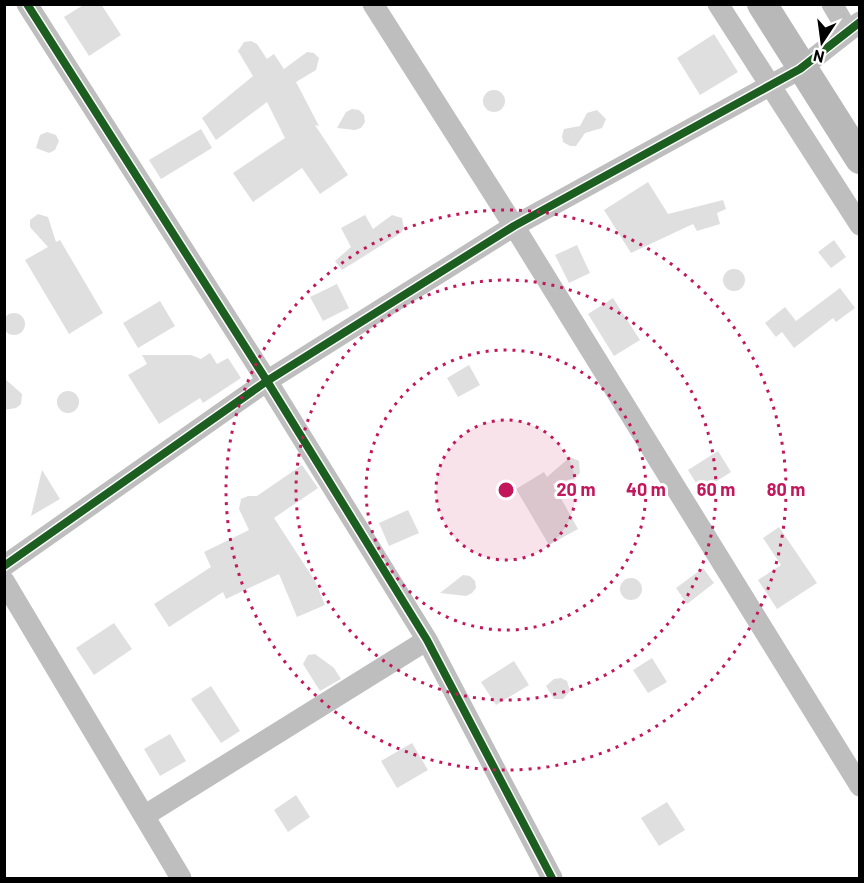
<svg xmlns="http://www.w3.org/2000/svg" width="864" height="883" viewBox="0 0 864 883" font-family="Barlow,sans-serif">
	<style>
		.building { fill: #dfdfdf }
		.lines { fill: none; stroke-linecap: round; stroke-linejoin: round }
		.street { stroke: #bebebe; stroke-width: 21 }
		.secondary { stroke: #b8b8b8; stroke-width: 30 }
		.cycleway-casing { stroke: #fff; stroke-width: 11 }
		.cycleway { stroke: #1b5e20; stroke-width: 8 }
		.ring { fill: none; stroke: #c2185b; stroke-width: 3; stroke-dasharray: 3 6 }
		.centre { fill: #c2185b; stroke: #fff; stroke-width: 3 }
		.ring-label { font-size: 18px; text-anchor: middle; font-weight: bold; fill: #c2185b; stroke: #fff; stroke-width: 6; stroke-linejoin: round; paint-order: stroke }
	</style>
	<rect width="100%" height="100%" fill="#fff"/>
	<path class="building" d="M85 4H101L121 35 89 56 64 17Z
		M714 34 738 72 700 95 677 58Z
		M251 41 257 44 267 59 274 54 284 69 307 52 314 53 319 58 316 70 296 82 319 126 315 125 348 175 320 194 302 168 253 202 233 173 285 138 267 102 216 140 202 118 253 76 238 51 244 42Z
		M483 101a11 11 0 1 1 22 0a11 11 0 1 1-22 0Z
		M352 109 359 110 364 115 365 122 361 128 355 130 337 128 346 112Z
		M597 110 606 119 602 128 585 133 576 146H570L563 142 562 136 564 129 580 126 587 113Z
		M201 129 212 148 161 179 149 160Z
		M47 132 56 135 59 141 55 150 49 153 36 148 40 135Z
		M648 182 668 214 723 200 726 209 717 213 720 224 697 231 693 224 631 253 604 210Z
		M38 214 48 217 56 242 60 240 103 313 69 334 25 260 48 247 30 227V220Z
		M365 215 373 229 392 215 402 218 404 228 401 233 342 270 335 261 351 247 341 228Z
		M834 240 846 257 831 268 818 252Z
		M577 245 590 273 569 283 555 255Z
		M723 280a11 11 0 1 1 22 0a11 11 0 1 1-22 0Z
		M337 284 349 308 323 321 310 297Z
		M840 288 855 308 836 322 833 318 794 348 782 332 776 337 765 323 785 307 796 321Z
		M613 298 640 340 614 356 588 314Z
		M160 301 175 326 138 348 123 323Z
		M3 324a11 11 0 1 1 22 0a11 11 0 1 1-22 0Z
		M210 353 217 364 228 358 241 378 203 403 200 398 159 424 128 375 147 364 142 355H191L201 359Z
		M469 365 480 385 458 397 447 378Z
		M4 378 22 394 21 404 16 408 4 410Z
		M57 402a11 11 0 1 1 22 0a11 11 0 1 1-22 0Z
		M718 451 731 472 701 491 688 470Z
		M570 457 579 461 580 473 575 478 553 484 578 529 549 545 516 489 544 472 547 477Z
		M302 465 318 488 274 518 315 581 325 605 297 617 279 574 226 599 223 592 169 627 154 604 211 567 204 552 249 530 239 509 241 499 248 496H257Z
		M42 470 60 499 31 516Z
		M408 510 419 533 389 546 379 523Z
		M779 527 817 583 777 609 758 580 781 565 763 538Z
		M703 568 714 583 687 604 676 588Z
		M463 575 470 576 475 581 476 588 472 593 466 596 440 593Z
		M620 589a11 11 0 1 1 22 0a11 11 0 1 1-22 0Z
		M114 623 132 649 94 675 76 648Z
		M315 654 334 668 341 679 320 691 303 664 308 655Z
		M652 658 667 682 648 693 633 670Z
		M514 661 529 685 496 705 481 682Z
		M561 678 567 681 570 691 563 699H554L546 686 554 679Z
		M211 686 240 731 221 743 191 699Z
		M170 734 186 761 160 776 144 749Z
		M412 743 428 770 397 788 381 761Z
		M296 795 310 817 288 832 274 810Z
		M667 802 685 830 659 846 641 818Z"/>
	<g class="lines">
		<path class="street" d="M27 4 267 381 427 640 552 878
			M373 4 514 226 860 786
			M718 4 860 225
			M832 4 848 31
			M4 566 267 381 514 226 800 69 860 22
			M4 581 181 878
			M144 816 427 640"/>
		<path class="secondary" d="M762 4 860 159"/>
		<g class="cycleway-casing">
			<path id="cycleway" d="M27 4 267 381 427 640 552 878
				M4 566 267 381 514 226 800 69 860 22"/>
		</g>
		<use href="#cycleway" class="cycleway"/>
	</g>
	<circle cx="506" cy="490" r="70" fill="#c2185b" fill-opacity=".12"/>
	<g class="ring">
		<circle cx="506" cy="490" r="70"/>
		<circle cx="506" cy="490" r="140"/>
		<circle cx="506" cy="490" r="210"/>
		<circle cx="506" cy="490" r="280"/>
	</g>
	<circle cx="506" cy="490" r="9" class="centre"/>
	<g class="ring-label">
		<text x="576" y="496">20 m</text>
		<text x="646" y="496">40 m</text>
		<text x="716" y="496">60 m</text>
		<text x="786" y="496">80 m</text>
	</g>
	<rect width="864" height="883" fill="none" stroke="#000000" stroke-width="12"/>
	<g transform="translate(822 42) rotate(193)" stroke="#ffffff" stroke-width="4.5" paint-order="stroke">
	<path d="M0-4.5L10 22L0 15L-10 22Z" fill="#000000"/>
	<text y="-9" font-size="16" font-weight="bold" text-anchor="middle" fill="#000000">N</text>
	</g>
</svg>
